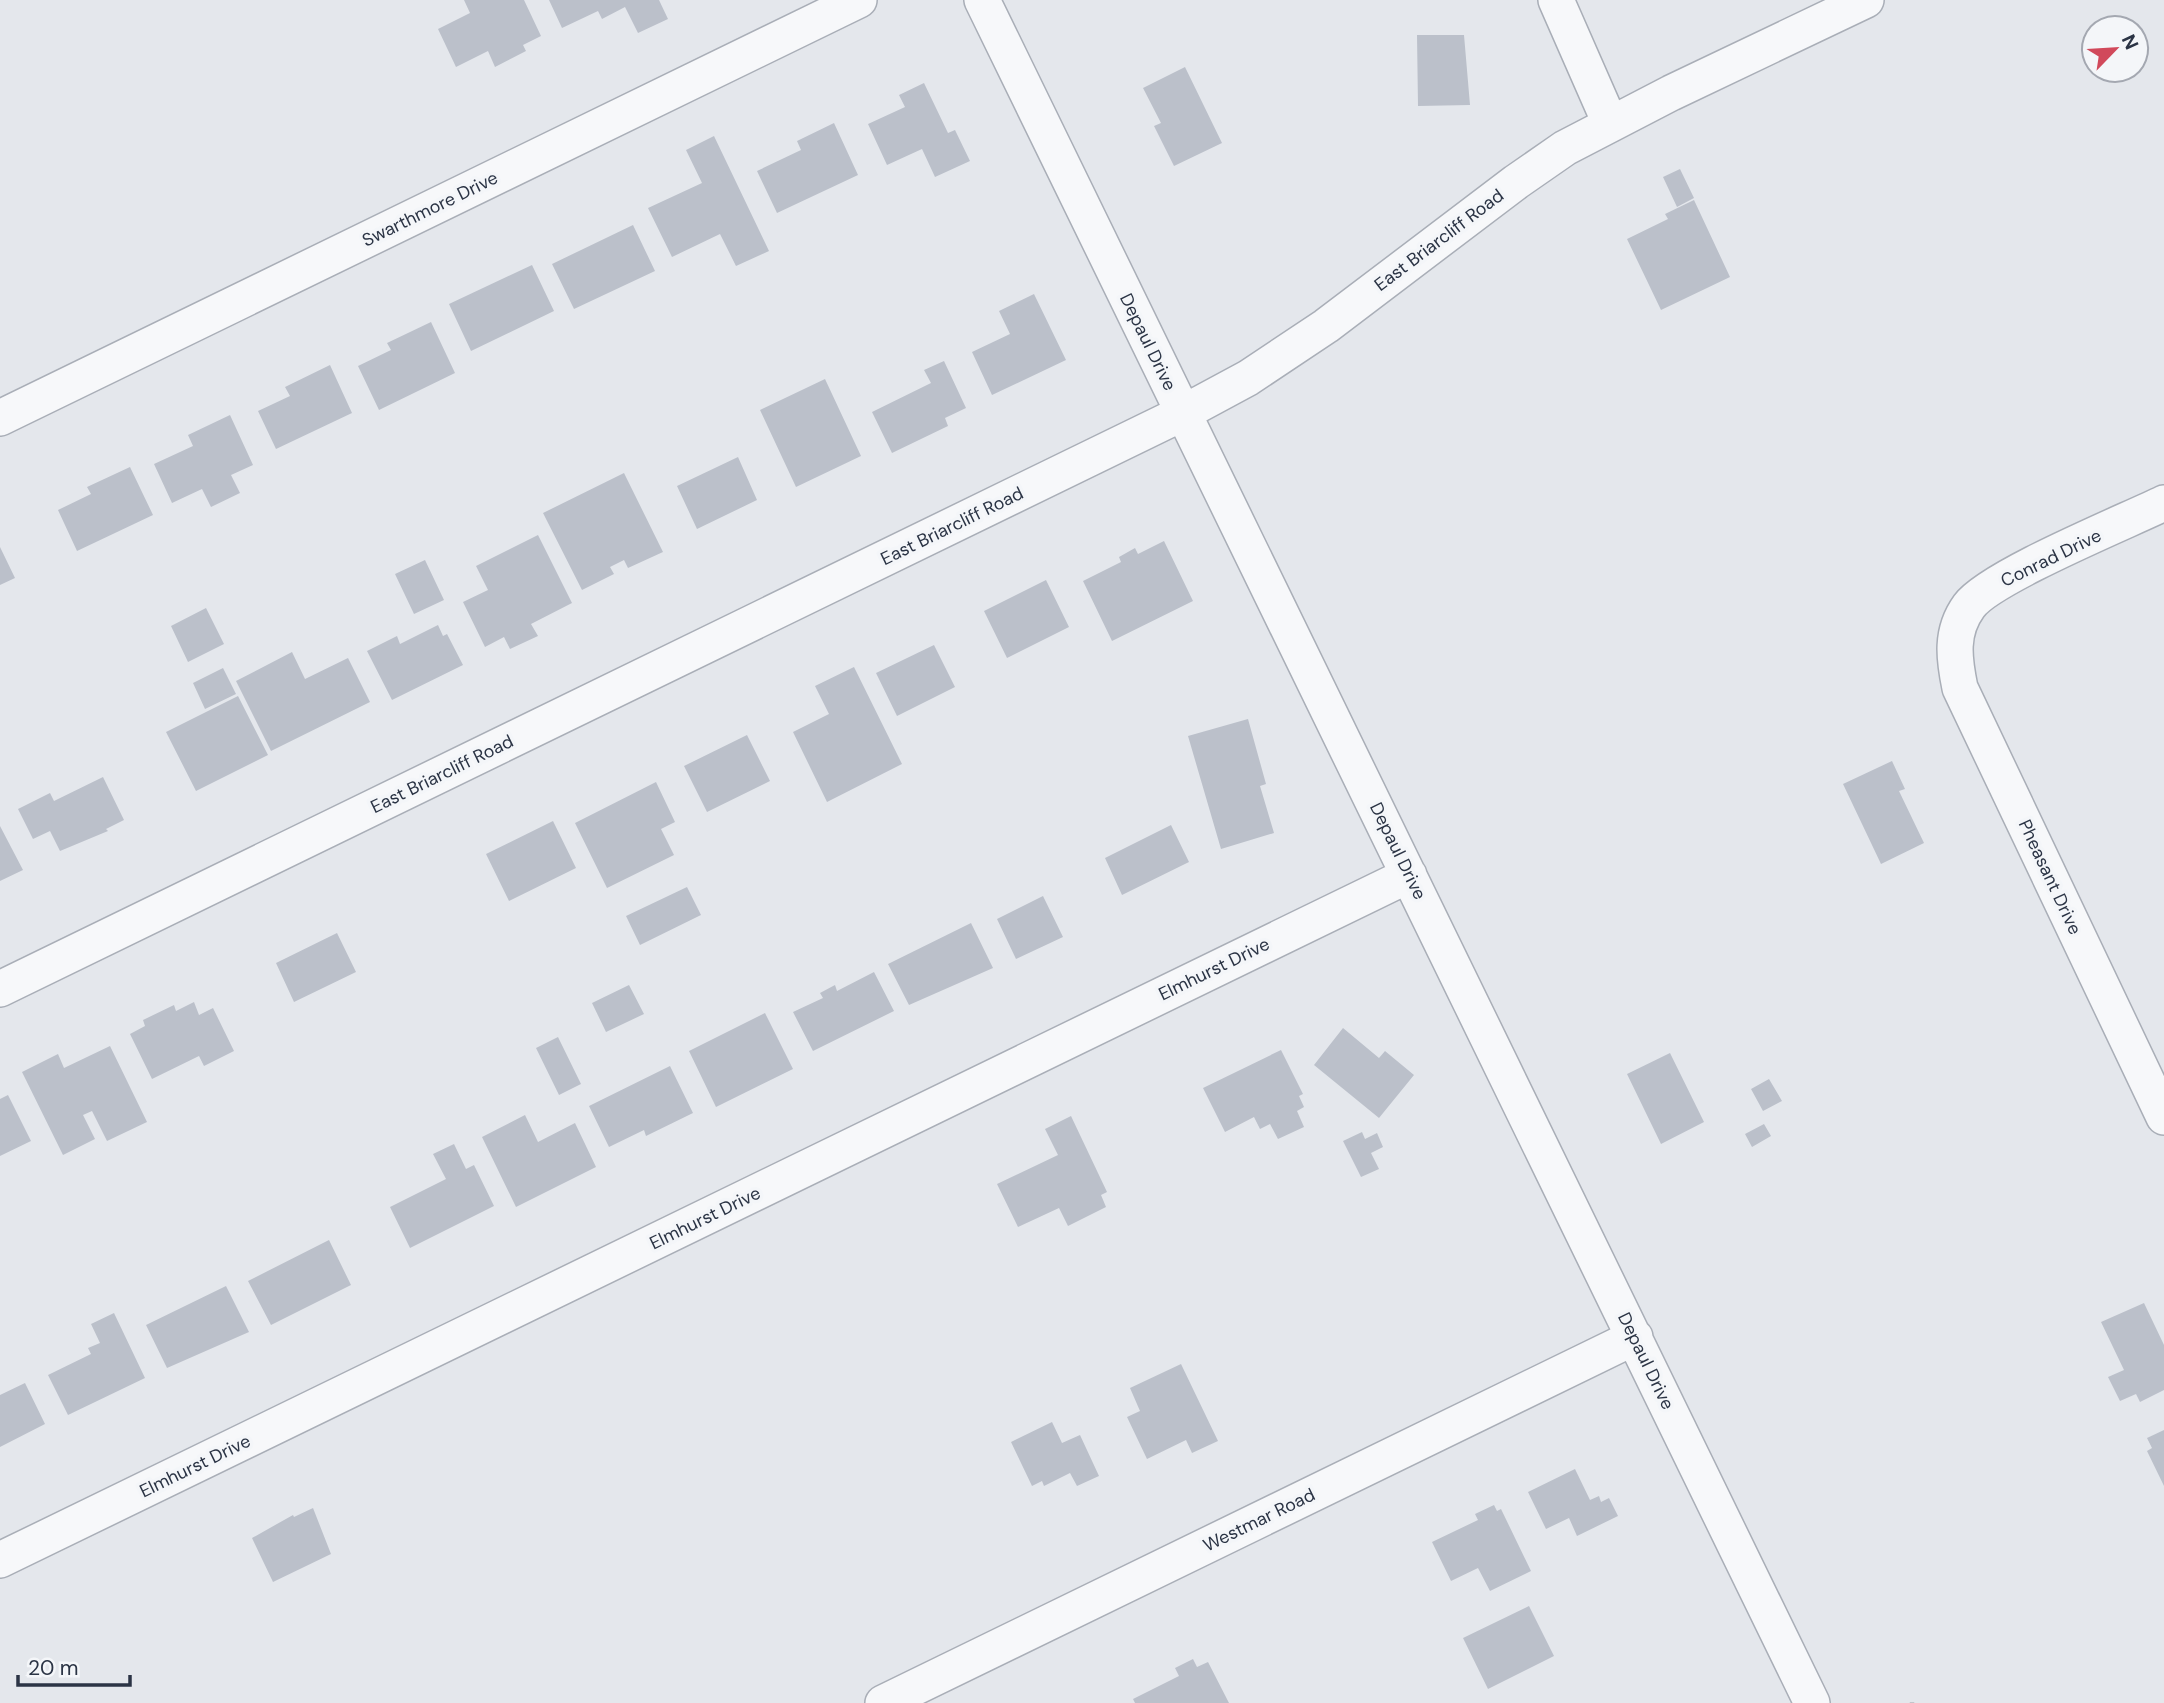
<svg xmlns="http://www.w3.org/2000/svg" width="2164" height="1703" viewBox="0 0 2164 1703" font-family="'DM Sans',sans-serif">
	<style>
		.building { fill: #bbc0ca }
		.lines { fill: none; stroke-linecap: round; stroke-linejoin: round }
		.minor-casing { stroke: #a9aeb7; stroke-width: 38 }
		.path { stroke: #c2c5cb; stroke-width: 4.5; stroke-dasharray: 5 5; stroke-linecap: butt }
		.minor { stroke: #f7f8fa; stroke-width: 35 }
		.labels { text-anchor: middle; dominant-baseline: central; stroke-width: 7; stroke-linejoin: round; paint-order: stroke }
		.street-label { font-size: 18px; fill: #2b3445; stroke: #f4f6f9 }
	</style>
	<rect width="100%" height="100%" fill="#e4e7ec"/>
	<path class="building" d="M464 0H524L541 36 523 45 526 51 495 67 488 51 456 67 438 29 470 13Z
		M549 0H659L668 19 638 33 625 7 602 19 598 11 562 28Z
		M1417 35H1464L1470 105 1418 106Z
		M1185 67 1222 143 1174 166 1154 126 1161 123 1143 88Z
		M924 83 948 133 955 130 970 161 935 177 922 149 887 165 868 124 905 107 899 95Z
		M834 123 858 175 777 213 757 171 801 150 797 141Z
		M714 136 769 251 736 266 720 234 672 257 648 208 702 183 686 150Z
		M1680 169 1694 198 1677 207 1663 177Z
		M1694 200 1730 277 1661 310 1627 239 1668 219 1665 214Z
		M633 225 655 271 574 309 552 264Z
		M532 265 554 311 471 351 449 304Z
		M1034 294 1066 360 992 395 972 352 1010 334 999 311Z
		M431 322 455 373 379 410 358 366 391 350 387 343Z
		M944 361 966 408 945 418 948 426 892 453 872 412 931 383 924 370Z
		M330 365 352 413 276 449 258 411 290 396 285 387Z
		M825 379 861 456 796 487 760 410Z
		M230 415 253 465 231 475 240 493 211 507 202 489 172 503 154 464 193 446 188 435Z
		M738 457 757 500 697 529 677 486Z
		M130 467 153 515 77 551 58 510 91 494 87 487Z
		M624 473 663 552 628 568 624 560 610 567 614 574 582 590 543 513Z
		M538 535 572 603 531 624 538 636 510 649 504 637 485 647 463 602 488 590 476 566Z
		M1164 541 1193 601 1112 641 1083 581 1121 562 1119 557 1135 548 1138 554Z
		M0 547 15 578 0 585Z
		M425 560 444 600 414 614 395 574Z
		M1046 580 1069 627 1007 658 984 611Z
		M206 608 224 644 188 662 171 626Z
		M438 625 443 636 447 634 463 665 392 700 367 651 397 636 400 644Z
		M934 645 955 687 897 716 876 673Z
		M292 652 305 679 348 658 370 702 271 751 236 681Z
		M854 667 902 764 827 802 793 732 829 714 815 686Z
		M223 668 236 694 205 709 193 683Z
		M238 696 268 755 196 791 166 732Z
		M1248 719 1266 784 1260 786 1274 833 1221 849 1188 736Z
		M747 735 770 781 707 812 684 766Z
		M1892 761 1905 789 1899 791 1924 843 1881 864 1843 784Z
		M103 777 124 820 106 829 108 831 60 851 50 831 33 839 18 809 50 793 54 801Z
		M656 782 675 822 661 829 674 855 607 888 575 823Z
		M553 821 576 868 509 901 486 854Z
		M1171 825 1189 862 1122 895 1105 858Z
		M0 826 23 870 0 881Z
		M687 887 701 915 640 945 626 916Z
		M1043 896 1063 937 1016 959 997 919Z
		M971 923 993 968 909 1005 888 964Z
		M337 933 356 972 294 1002 276 963Z
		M874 972 894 1011 813 1051 793 1012 823 998 820 993 835 985 837 991Z
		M629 985 644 1014 606 1032 592 1003Z
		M194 1002 199 1015 213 1008 234 1051 204 1066 199 1056 152 1079 130 1034 145 1026 143 1020 174 1005 176 1011Z
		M765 1013 793 1069 716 1107 689 1051Z
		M1343 1028 1379 1058 1385 1051 1414 1075 1379 1118 1314 1065Z
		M558 1037 581 1084 559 1095 536 1048Z
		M110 1046 147 1122 107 1141 92 1111 83 1115 95 1139 63 1155 22 1072 58 1054 64 1068Z
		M1281 1050 1303 1094 1299 1096 1304 1107 1297 1111 1304 1127 1278 1139 1270 1124 1260 1129 1254 1117 1225 1132 1203 1088Z
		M1670 1053 1704 1122 1661 1144 1627 1074Z
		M670 1066 693 1113 646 1136 644 1130 609 1147 589 1106Z
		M1769 1079 1782 1101 1763 1111 1751 1089Z
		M8 1095 31 1141 0 1156V1099Z
		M525 1115 538 1142 575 1123 596 1167 516 1207 482 1137Z
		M1071 1116 1107 1192 1101 1195 1106 1207 1068 1226 1059 1208 1018 1227 997 1184 1058 1155 1045 1129Z
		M1764 1124 1771 1136 1752 1147 1745 1134Z
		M1362 1132 1365 1139 1377 1133 1383 1147 1371 1153 1379 1169 1361 1177 1343 1141Z
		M454 1144 466 1169 474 1165 494 1206 410 1248 390 1207 446 1179 433 1154Z
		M329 1240 351 1285 271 1325 248 1281Z
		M226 1286 249 1332 167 1368 146 1325Z
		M2144 1303 2164 1345V1390L2140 1402 2136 1394 2120 1401 2108 1377 2124 1370 2101 1322Z
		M114 1313 145 1378 68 1415 48 1375 91 1354 88 1348 100 1343 91 1324Z
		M1181 1364 1218 1441 1192 1453 1186 1440 1147 1459 1127 1417 1140 1411 1130 1388Z
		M25 1383 45 1424 0 1447V1395Z
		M1052 1422 1062 1443 1080 1435 1099 1476 1077 1486 1070 1473 1044 1486 1042 1481 1032 1486 1011 1442Z
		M2164 1430V1486L2147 1451 2152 1448 2147 1438Z
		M1575 1469 1590 1500 1599 1496 1601 1502 1609 1498 1618 1516 1577 1536 1569 1518 1546 1529 1528 1492Z
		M1494 1505 1497 1511 1501 1509 1531 1571 1490 1591 1478 1568 1451 1581 1432 1542 1478 1520 1475 1514Z
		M313 1508 331 1554 273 1582 252 1538 293 1515 294 1517Z
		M1529 1606 1554 1656 1488 1689 1463 1638Z
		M1193 1659 1197 1667 1208 1662 1229 1703H1135L1133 1699 1179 1676 1175 1668Z"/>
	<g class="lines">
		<g class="minor-casing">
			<path id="minor" d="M982 0 1812 1703
				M1556 0 1610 123
				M0 418 859 0
				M2164 503C2125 522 1990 577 1969 606 1950 632 1954 659 1960 688L2164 1117
				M0 989 1183 413 1248 378 1326 326 1516 182 1565 148 1671 93 1866 0
				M0 1560 1409 875
				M883 1703 1635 1337"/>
		</g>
		<path class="path" d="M1912 1702V1703"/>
		<use href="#minor" class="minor"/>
	</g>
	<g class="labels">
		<g class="street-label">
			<text transform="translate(430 209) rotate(-26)">Swarthmore Drive</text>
			<text transform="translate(1439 240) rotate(-37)">East Briarcliff Road</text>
			<text transform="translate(1148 342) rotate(64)">Depaul Drive</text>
			<text transform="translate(952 526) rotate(-26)">East Briarcliff Road</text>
			<text transform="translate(2051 558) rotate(-26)">Conrad Drive</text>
			<text transform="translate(442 774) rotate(-26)">East Briarcliff Road</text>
			<text transform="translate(1398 851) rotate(64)">Depaul Drive</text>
			<text transform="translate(2050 877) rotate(65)">Pheasant Drive</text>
			<text transform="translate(1214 969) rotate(-26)">Elmhurst Drive</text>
			<text transform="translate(705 1218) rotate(-26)">Elmhurst Drive</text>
			<text transform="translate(1646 1361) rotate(64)">Depaul Drive</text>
			<text transform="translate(195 1466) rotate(-26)">Elmhurst Drive</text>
			<text transform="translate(1259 1520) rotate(-26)">Westmar Road</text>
		</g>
	</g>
	<g transform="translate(2115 49) rotate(65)"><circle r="33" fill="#f4f6f9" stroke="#a4a8b1" stroke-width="2"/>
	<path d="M0-5L12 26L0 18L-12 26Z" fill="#d1495b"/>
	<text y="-10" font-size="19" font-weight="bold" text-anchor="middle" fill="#2b3445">N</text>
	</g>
	<path d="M18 1675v10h112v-10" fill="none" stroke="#2b3445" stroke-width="3.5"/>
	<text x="28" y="1675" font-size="21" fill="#2b3445" stroke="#f4f6f9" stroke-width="5" paint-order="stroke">20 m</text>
</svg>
